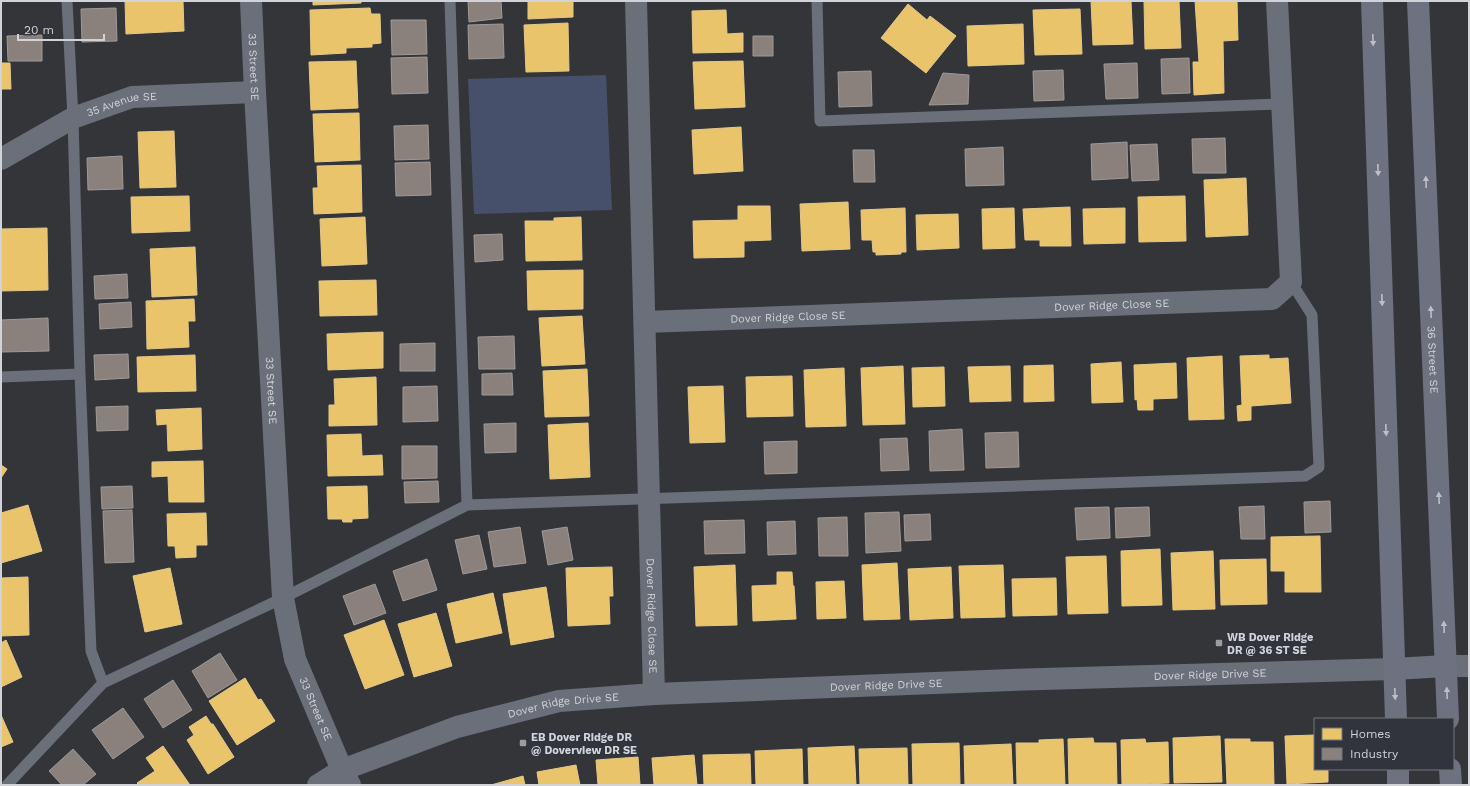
<svg xmlns="http://www.w3.org/2000/svg" width="1470" height="786" viewBox="0 0 1470 786" font-family="'Work Sans',sans-serif">
	<style>
		.green { fill: #47506b }
		.homes { fill: #e9c46a; stroke: #e2c88b }
		.industry { fill: #8a817c; stroke: #9f9a98 }
		.lines { fill: none; stroke-linecap: round; stroke-linejoin: round }
		.lane { stroke: #6b6f7a; stroke-width: 11 }
		.street { stroke: #6b6f7a; stroke-width: 22 }
		.secondary { stroke: #6e717f; stroke-width: 22 }
		.oneway { fill: #bdbfc6 }
		.poi-dot { fill: #9a9ca0; stroke: #31343c; stroke-width: 1.5 }
		.labels { text-anchor: middle; dominant-baseline: central; stroke-width: 4; stroke-linejoin: round; paint-order: stroke }
		.street-label { font-size: 11px; fill: #d1d3d8; stroke: #31343c }
		.poi-label { font-size: 11px; font-weight: bold; fill: #d1d3d8; stroke: #31343c; text-anchor: start }
	</style>
	<rect width="100%" height="100%" fill="#343539"/>
	<path class="green" d="M606 75 612 210 474 214 468 79Z"/>
	<path class="homes" d="M125 1H183L184 31 126 34Z
		M313 1H361V3L313 5Z
		M528 1H573V17L528 19Z
		M1091 1H1131L1133 44 1093 45Z
		M1144 1H1179L1181 48 1145 49Z
		M1195 1H1237L1238 40 1223 41 1224 93 1194 95 1193 62H1199Z
		M908 4 927 20 930 16 956 36 926 73 881 38Z
		M370 8 371 14H380L381 43 372 44V47L346 48V53L311 55 310 10Z
		M1080 9 1082 54 1035 55 1033 10Z
		M726 10 727 34 743 33V52L693 53 692 11Z
		M568 23 569 71 526 72 524 25Z
		M1023 24 1024 64 968 66 967 26Z
		M356 61 358 108 311 110 309 62Z
		M743 61 745 107 695 109 693 62Z
		M1 63H10L11 89H1Z
		M359 113 360 160 315 162 313 114Z
		M741 127 743 171 694 174 692 130Z
		M174 131 176 187 140 188 138 132Z
		M361 165 362 212 314 214 313 188H318L317 166Z
		M1246 178 1248 235 1206 237 1204 180Z
		M189 196 190 231 132 233 131 197Z
		M1185 196 1186 241 1139 242 1138 197Z
		M848 202 850 249 802 251 800 204Z
		M738 206H770L771 240 744 241V257L694 258 693 221 738 220Z
		M1070 207 1071 246H1040V240H1025L1023 209Z
		M905 208 906 252H901V254L876 255V252H873L872 240H862L861 210Z
		M1014 208 1015 248 983 249 982 209Z
		M1125 208V243L1084 244 1083 209Z
		M958 214 959 248 917 250 916 215Z
		M365 217 367 264 322 266 320 219Z
		M581 217 582 260 526 261 525 221H554V218Z
		M47 228 48 290 1 291V229Z
		M195 247 197 295 152 297 150 249Z
		M583 270V309L528 310 527 271Z
		M376 280 377 315 320 316 319 281Z
		M194 299 195 321H188L189 347 147 349 146 301Z
		M582 316 585 364 542 366 539 318Z
		M383 332V368L328 370 327 334Z
		M195 355 196 391 138 392 137 357Z
		M1269 355V359L1288 358 1291 403 1251 406V420L1238 421 1237 406 1242 405 1240 356Z
		M1222 356 1224 419 1189 420 1187 358Z
		M1121 362 1123 402 1092 403 1091 364Z
		M1176 363 1177 398 1153 399V410H1138L1137 399 1135 400 1134 365Z
		M1053 365 1054 401 1024 402V366Z
		M903 366 905 424 863 425 861 368Z
		M1010 366 1011 401 970 402 968 367Z
		M944 367 945 406 913 407 912 368Z
		M844 368 846 426 806 427 804 370Z
		M587 369 589 416 545 417 543 371Z
		M792 376 793 416 747 417 746 377Z
		M376 377 377 425 329 426V405H335L334 379Z
		M723 386 725 442 690 443 688 387Z
		M201 408 202 449 168 451 167 424 157 425 156 410Z
		M588 423 590 477 550 479 548 425Z
		M361 434 362 456 382 455 383 475 328 476 327 435Z
		M203 461 204 502H169L168 476 152 477V462Z
		M1 465 7 469 1 478Z
		M367 486 368 518 352 519V522H343L342 519H328L327 487Z
		M28 505 42 551 1 563V513Z
		M206 513 207 545H196V557L176 558 175 546H168L167 514Z
		M1320 536 1321 592H1285V571H1271V537Z
		M1160 549 1162 605 1122 606 1121 551Z
		M1213 551 1215 609 1173 610 1171 553Z
		M1106 556 1108 613 1068 614 1066 557Z
		M1266 559 1267 604 1221 605 1220 560Z
		M897 563 900 619 864 620 862 565Z
		M735 565 737 625 696 626 694 567Z
		M1003 565 1005 617 961 618 959 566Z
		M612 567 613 596H609L610 624 568 626 566 568Z
		M951 567 953 618 910 620 908 569Z
		M170 568 182 624 145 632 133 576Z
		M777 572H792L793 586H794L796 619 753 621 752 586 777 585Z
		M28 577 29 635 1 636V578Z
		M1056 578 1057 615 1013 616 1012 579Z
		M844 581 846 618 817 619 816 582Z
		M546 587 554 637 511 645 503 594Z
		M493 593 502 633 456 643 447 604Z
		M436 613 452 666 414 677 398 624Z
		M384 620 404 675 365 689 344 635Z
		M6 640 22 677 1 687V643Z
		M245 678 258 700 261 699 275 721 237 745 209 701Z
		M1 715 13 742 1 747Z
		M206 716 211 724H213L234 757 208 774 187 740 194 735 189 727Z
		M1315 735V769H1328V782L1287 784 1285 736Z
		M1220 736 1222 782 1174 783 1173 738Z
		M1093 738 1094 743H1116L1117 785H1069L1068 739Z
		M1063 739 1065 785H1017L1016 743H1039V740Z
		M1145 739 1146 743 1168 742 1169 783 1122 785 1121 740Z
		M1225 739H1250V742H1273L1274 785H1227Z
		M959 743 960 785H913L912 744Z
		M1011 744 1013 785H965L964 746Z
		M163 746 190 785H139L137 783 155 771 146 758Z
		M854 746 856 785H809L808 748Z
		M907 748 908 785H860L859 749Z
		M802 749 803 785H756L755 751Z
		M750 754 751 785H704L703 755Z
		M694 755 697 785H654L652 758Z
		M638 757 640 785H598L596 760Z
		M576 765 580 785H539L537 772Z
		M523 776 525 785H491Z"/>
	<path class="industry" d="M468 1H501L502 18 469 22Z
		M116 8 117 41 82 42 81 9Z
		M391 20H426L427 54 392 55Z
		M503 24 504 58 469 59 468 25Z
		M42 35V61H8L7 36Z
		M753 36H773V56H753Z
		M427 57 428 93 392 94 391 58Z
		M1189 58 1190 93 1162 94 1161 59Z
		M1137 63 1138 98 1106 99 1104 64Z
		M1063 70 1064 100 1034 101 1033 71Z
		M871 71 872 106 839 107 838 72Z
		M943 73 969 75 968 104 929 105Z
		M428 125 429 159 395 160 394 126Z
		M1225 138 1226 173H1193L1192 139Z
		M1127 142 1128 178 1092 180 1091 144Z
		M1157 144 1159 180 1132 181 1130 145Z
		M1003 147 1004 185 966 186 965 149Z
		M853 150H874L875 182H854Z
		M122 156 123 189 88 190 87 158Z
		M430 162 431 195 396 196 395 163Z
		M502 234 503 260 475 262 474 235Z
		M127 274 128 298 95 299 94 276Z
		M131 302 132 327 100 329 99 304Z
		M48 318 49 351 1 352V320Z
		M514 336 515 369H479L478 337Z
		M435 343V371H400V344Z
		M128 354 129 378 95 380 94 355Z
		M512 373 513 395H482V374Z
		M437 386 438 421 403 422V387Z
		M128 406V430L97 431 96 407Z
		M516 423V452L485 453 484 424Z
		M962 429 964 470 930 471 929 431Z
		M1018 432 1019 467 986 468 985 433Z
		M907 438 909 470 881 471 880 439Z
		M797 441V473L765 474 764 442Z
		M402 446H437V478L402 479Z
		M438 481 439 502 405 503 404 482Z
		M132 486 133 508 102 509 101 487Z
		M1330 501 1331 532 1305 533 1304 502Z
		M1264 506 1265 539H1241L1239 507Z
		M1109 507 1110 538 1077 540 1075 508Z
		M1149 507 1150 536 1116 538 1115 508Z
		M132 510 134 562 105 563 103 511Z
		M899 512 901 551 866 553 865 513Z
		M930 514 931 540 905 541 904 515Z
		M847 517 848 556H819L818 518Z
		M744 520 745 553 705 554 704 521Z
		M795 521 796 554 768 555 767 522Z
		M520 527 526 563 494 567 488 532Z
		M567 527 573 560 548 565 542 531Z
		M479 535 487 569 463 574 455 540Z
		M427 559 437 590 403 601 393 571Z
		M375 584 386 613 354 625 343 596Z
		M220 653 237 680 208 698 192 671Z
		M173 680 192 710 163 728 144 699Z
		M123 708 144 737 113 759 92 730Z
		M73 749 96 774 83 785H62L49 771Z"/>
	<g class="lines">
		<path class="lane" d="M67 1 73 118 80 374 91 651 103 683
			M450 1 467 505
			M817 1 820 121 1282 104
			M1 377 80 374
			M7 785 103 683 283 598 467 505 1305 476 1319 467 1312 315 1291 282"/>
		<g class="street">
			<path id="s1" d="M251 1 255 92 283 598 295 659 342 770 350 785"/>
			<path id="s2" d="M636 1 654 694"/>
			<path id="s3" d="M1 159 73 118 132 97 255 92"/>
			<path id="s4" d="M645 322 1272 299 1291 282 1277 1"/>
			<path d="M1446 666H1469"/>
			<path id="s5" d="M318 785 342 770 457 727 559 701 654 694 1011 680 1394 669"/>
		</g>
		<g class="secondary">
			<path d="M1372 1 1396 719"/>
			<path id="s6" d="M1418 1 1448 719"/>
			<path d="M1394 669 1446 666"/>
			<path d="M1398 769V785"/>
			<path d="M1450 769 1451 785"/>
		</g>
	</g>
	<defs><path id="oneway-solid" d="M-6-.8H1V-3.2L6.5 0L1 3.2V.8H-6Z"/></defs>
	<g class="oneway">
		<use href="#oneway-solid" transform="translate(1373 40) rotate(88)"/>
		<use href="#oneway-solid" transform="translate(1378 170) rotate(88)"/>
		<use href="#oneway-solid" transform="translate(1426 182) rotate(-92)"/>
		<use href="#oneway-solid" transform="translate(1382 300) rotate(88)"/>
		<use href="#oneway-solid" transform="translate(1431 312) rotate(-92)"/>
		<use href="#oneway-solid" transform="translate(1386 430) rotate(88)"/>
		<use href="#oneway-solid" transform="translate(1439 498) rotate(-92)"/>
		<use href="#oneway-solid" transform="translate(1444 627) rotate(-92)"/>
		<use href="#oneway-solid" transform="translate(1447 693) rotate(-92)"/>
		<use href="#oneway-solid" transform="translate(1395 694) rotate(88)"/>
	</g>
	<g class="poi-dot">
		<rect x="1215" y="639" width="8" height="8" rx="2"/>
		<rect x="519" y="739" width="8" height="8" rx="2"/>
	</g>
	<g class="labels">
		<g class="street-label">
			<text stroke="none"><textPath href="#s1" startOffset="66">33 Street SE</textPath></text>
			<text stroke="none"><textPath href="#s3" startOffset="134">35 Avenue SE</textPath></text>
			<text stroke="none"><textPath href="#s4" startOffset="467">Dover Ridge Close SE</textPath></text>
			<text stroke="none"><textPath href="#s4" startOffset="143">Dover Ridge Close SE</textPath></text>
			<text stroke="none"><textPath href="#s6" startOffset="359">36 Street SE</textPath></text>
			<text stroke="none"><textPath href="#s1" startOffset="390">33 Street SE</textPath></text>
			<text stroke="none"><textPath href="#s2" startOffset="615">Dover Ridge Close SE</textPath></text>
			<text stroke="none"><textPath href="#s5" startOffset="908">Dover Ridge Drive SE</textPath></text>
			<text stroke="none"><textPath href="#s5" startOffset="584">Dover Ridge Drive SE</textPath></text>
			<text stroke="none"><textPath href="#s5" startOffset="260">Dover Ridge Drive SE</textPath></text>
			<text stroke="none"><textPath href="#s1" startOffset="714">33 Street SE</textPath></text>
		</g>
		<g class="poi-label">
			<text x="1227" y="637">WB Dover Ridge<tspan x="1227" dy="13">DR @ 36 ST SE</tspan></text>
			<text x="531" y="737">EB Dover Ridge DR<tspan x="531" dy="13">@ Doverview DR SE</tspan></text>
		</g>
	</g>
	<rect width="1470" height="786" fill="none" stroke="#d1d3d8" stroke-width="4"/>
	<rect x="1314" y="718" width="140" height="52" fill="#31343c" stroke="#71747a"/>
	<rect x="1322" y="728" width="20" height="12" fill="#e9c46a" stroke="#71747a"/>
	<text x="1350" y="738" font-size="12" fill="#d1d3d8">Homes</text>
	<rect x="1322" y="748" width="20" height="12" fill="#8a817c" stroke="#71747a"/>
	<text x="1350" y="758" font-size="12" fill="#d1d3d8">Industry</text>
	<path d="M18 34v6h86v-6" fill="none" stroke="#d1d3d8" stroke-width="2"/>
	<text x="24" y="34" font-size="12" fill="#d1d3d8" stroke="#31343c" stroke-width="3" paint-order="stroke">20 m</text>
</svg>
